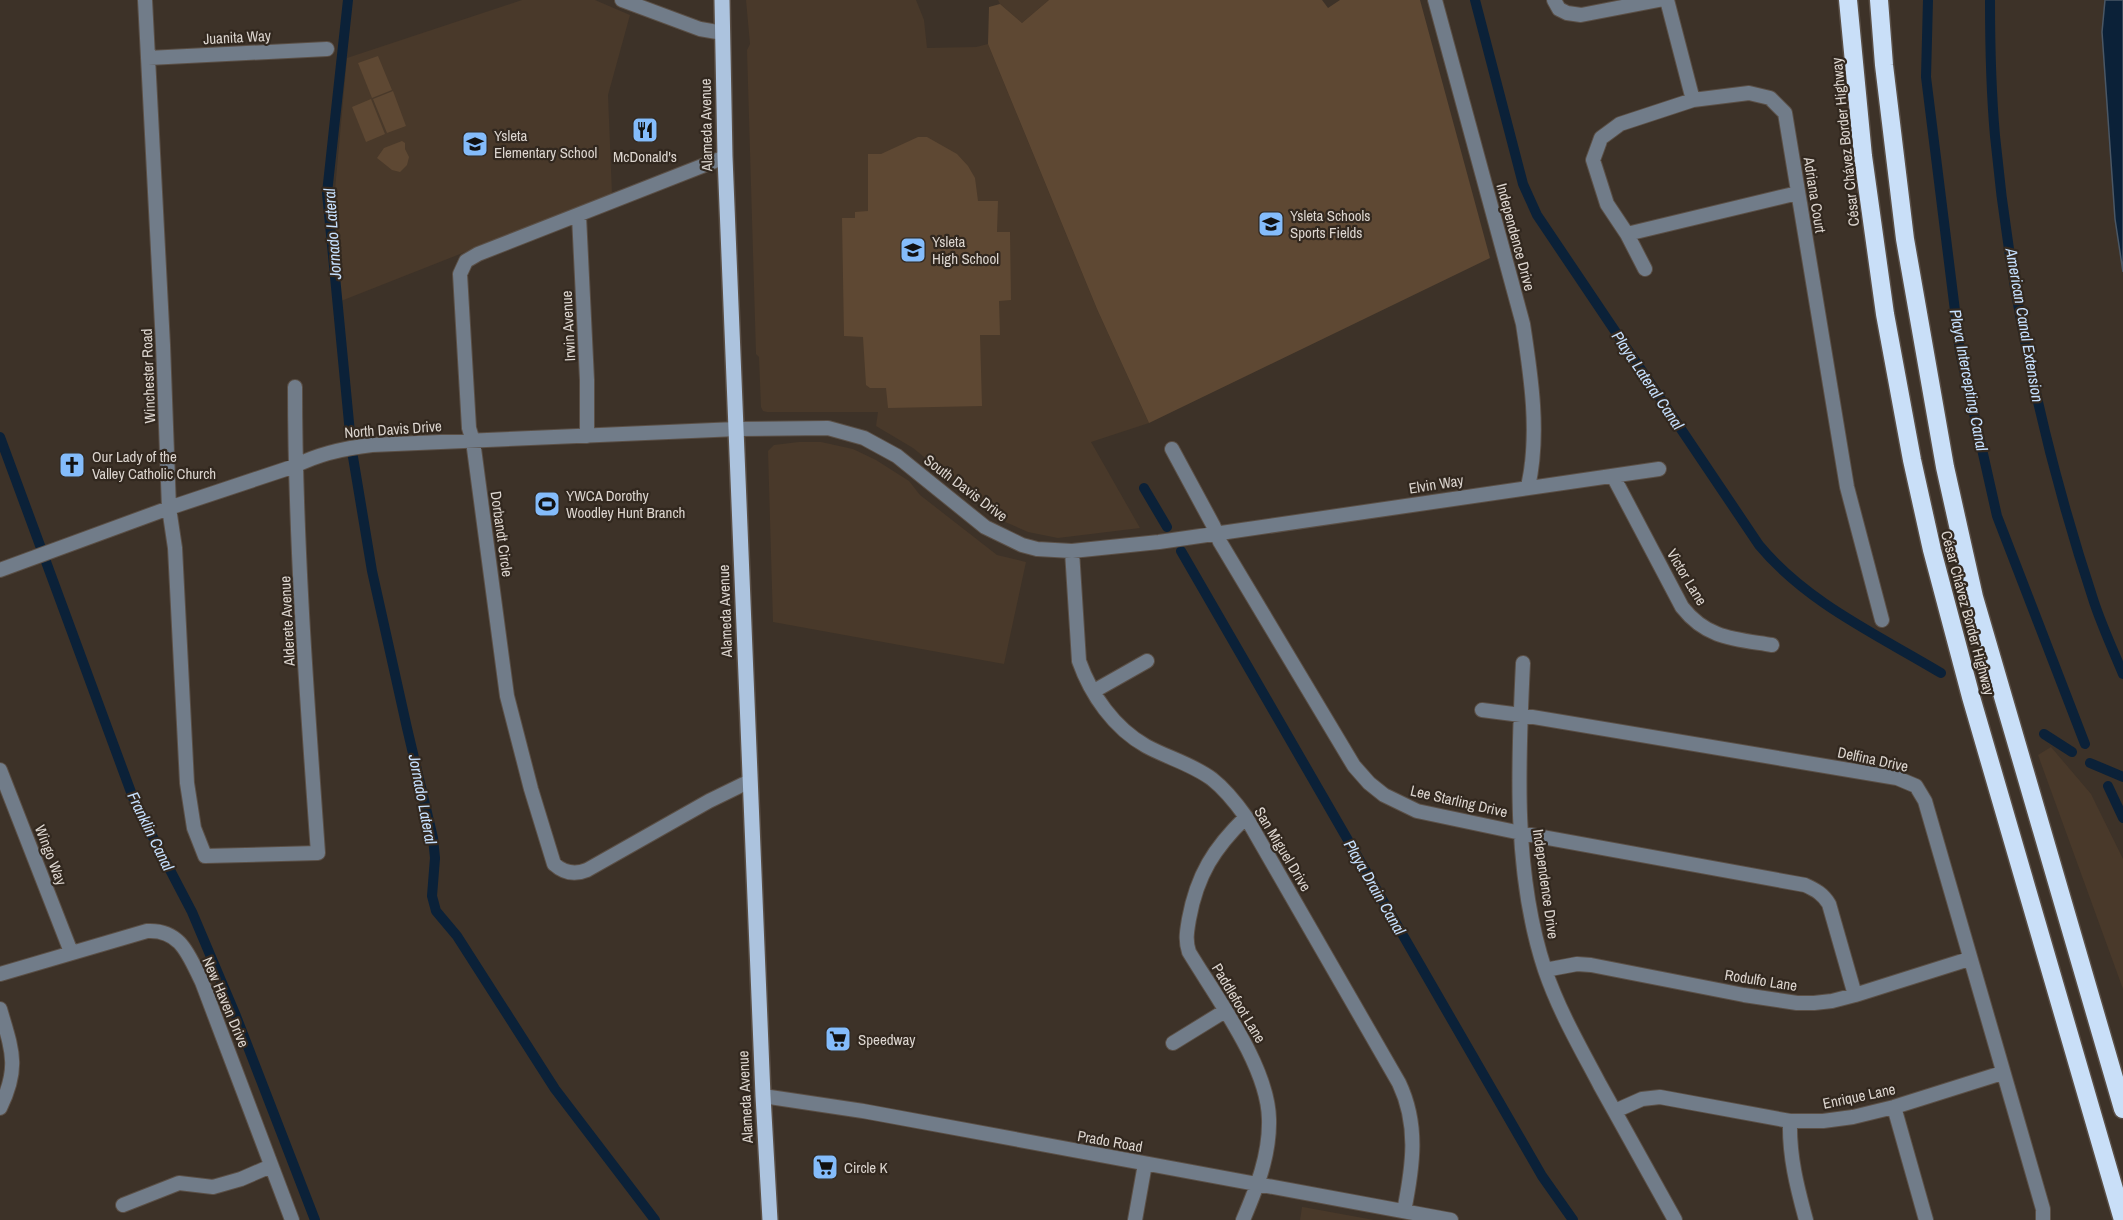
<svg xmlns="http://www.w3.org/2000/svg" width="2123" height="1220" viewBox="0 0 2123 1220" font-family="'Archivo Narrow',sans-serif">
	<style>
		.built { fill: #49392a }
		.green { fill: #5e4833 }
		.water { fill: #0b2138; stroke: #4a5765; stroke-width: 1.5 }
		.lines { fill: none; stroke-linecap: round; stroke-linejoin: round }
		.canal { stroke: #0b2138; stroke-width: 10 }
		.minor-casing { stroke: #5a4f46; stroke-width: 16 }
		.major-casing { stroke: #5a4f46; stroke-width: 18 }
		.highway-casing { stroke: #5a4f46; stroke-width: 21 }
		.minor { stroke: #717c89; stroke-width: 14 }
		.major { stroke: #acc3de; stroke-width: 15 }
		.highway { stroke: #c9dff8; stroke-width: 18 }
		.labels { text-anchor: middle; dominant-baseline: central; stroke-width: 4.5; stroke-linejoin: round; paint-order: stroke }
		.street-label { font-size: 15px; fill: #dcd5cf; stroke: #32281f }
		.poi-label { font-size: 15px; fill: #dcd5cf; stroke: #32281f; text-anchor: start }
		.water-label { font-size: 16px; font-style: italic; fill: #c6e0fe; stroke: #32281f }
	</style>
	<rect width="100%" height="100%" fill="#3d3228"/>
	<path class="built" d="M522 0H595L630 15 608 95 612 194 341 301 333 212 347 58Z
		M746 0H916L924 20 927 48 976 47 988 44 1097 309 1149 423 1091 442 1140 528 1058 538 1028 532 1003 521 913 448 876 426 878 412H767L763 411 761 407 759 357 756 354 747 50 750 44Z
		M998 0H1049L1022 23 1000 4Z
		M799 442H821L853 449 876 460 909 481 920 495 997 555 1026 562 1004 664 773 622 768 451 774 445Z
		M2051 747 2091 794 2123 859V989L2038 755Z
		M1302 1207H1303L1374 1220H1300Z"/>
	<path class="green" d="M1049 0H1322L1328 8 1340 0H1420L1490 258 1149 423 1097 309 988 44 989 7 1000 4 1022 23Z
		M378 56 392 90 372 98 358 63Z
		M393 91 406 126 387 133 373 99Z
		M371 99 385 134 366 142 352 107Z
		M918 137H927L957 154 968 166 975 178 978 201H998L997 232H1010L1011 300 999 301 1000 335H980L982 406 888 408 886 388H870L866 385 863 337 844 336 842 218H855V212L868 211V154H881Z
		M402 141 405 143V149L409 157 407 165 400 172 392 170 377 158 384 148Z"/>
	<path class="water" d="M2105 0H2123V272L2115 219 2102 32Z"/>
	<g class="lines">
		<path class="canal" d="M348 0 327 193 350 433
			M1475 0 1523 184 1537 215 1759 545C1807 603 1878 635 1941 673
			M1928 0 1926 77 1960 351 1997 516 2085 744
			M1990 0C1990 45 1991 91 1995 136 2010 295 2044 451 2094 602 2102 626 2113 650 2123 674
			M0 437 135 803 192 912 236 1016 315 1220
			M353 457 372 571 407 728 433 838 435 858 432 896 436 911 457 936 555 1089 655 1220
			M1144 488 1167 527
			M1181 551 1542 1176 1573 1220
			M2044 734 2072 752
			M2090 763 2123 777
			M2108 786 2123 818"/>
		<g class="minor-casing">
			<path id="minor" d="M145 0 163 345 169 508 175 548 187 783 194 828 205 856 318 853C307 698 295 542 295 387
				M622 0 700 29 723 33
				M1435 0 1523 324C1531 376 1540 434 1528 487
				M1554 0 1559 9 1567 13 1581 15 1659 0
				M1667 0 1693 100
				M148 58 327 49
				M725 157 478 254 466 261 460 274 469 428 473 441 507 696 531 789 554 864C564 873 575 875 587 870L709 801 750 781
				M579 216 587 380V436
				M1627 234 1798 193
				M1645 269 1627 234 1607 204 1593 160 1601 138 1620 124 1693 100 1749 93 1770 98 1785 113 1847 487 1882 620
				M1172 449 1213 525 1220 542 1354 766 1369 783 1384 795 1417 811 1521 833 1805 885C1816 890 1823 894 1829 904L1855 995
				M1613 476 1682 607C1707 639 1735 639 1772 645
				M1072 551 1079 661C1091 695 1114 728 1146 746 1168 758 1192 764 1212 779 1226 790 1236 803 1246 817L1399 1083C1419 1125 1413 1166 1404 1211
				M0 570 169 508 295 466C320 453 345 448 372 445L737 429 828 428 864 438 897 456 985 527 1022 545 1037 549 1072 551 1159 542 1659 469
				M1523 663C1518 764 1513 874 1545 970 1559 1011 1580 1047 1600 1085 1625 1130 1650 1175 1675 1220
				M1094 691 1147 661
				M1482 710 1521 715 1897 778 1916 786 1925 801 2043 1209V1220
				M0 770 71 952
				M1545 970 1577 964 1591 965 1744 995 1797 1003H1814L1832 1001 1855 995 1969 959
				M0 974 147 931C181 929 189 956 202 982L292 1220
				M0 1009C12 1050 20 1067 0 1108
				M1173 1043 1225 1011
				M763 1096 863 1111 1451 1220
				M1894 1107 1926 1220
				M1615 1111 1642 1099 1660 1097 1790 1121H1823L1853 1117 1894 1107 2002 1073
				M1790 1121C1789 1156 1797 1187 1806 1220
				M123 1205 179 1183 213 1187 241 1179 271 1166
				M1135 1220 1145 1164
				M1243 1220C1257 1187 1270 1155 1269 1119 1268 1066 1216 997 1189 952 1185 940 1187 931 1189 919 1197 875 1214 848 1246 817"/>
		</g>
		<g class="major-casing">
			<path id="major" d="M722 0 725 157 763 1096 770 1220"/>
		</g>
		<g class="highway-casing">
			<path id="highway" d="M1848 0 1863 156 1885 314 1912 460 1932 550 1971 697 2123 1220
				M1879 0 1884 65 1905 239 1945 467 1974 597 2123 1109"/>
		</g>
		<use href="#minor" class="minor"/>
		<use href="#major" class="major"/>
		<use href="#highway" class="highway"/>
	</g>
	<defs>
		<g id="restaurant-square" transform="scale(1.35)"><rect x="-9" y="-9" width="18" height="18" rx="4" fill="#84bcfb" stroke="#32281f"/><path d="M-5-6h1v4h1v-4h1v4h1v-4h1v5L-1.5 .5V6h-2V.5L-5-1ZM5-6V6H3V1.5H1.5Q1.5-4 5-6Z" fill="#111"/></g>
		<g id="school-square" transform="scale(1.35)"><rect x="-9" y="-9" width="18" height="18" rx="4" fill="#84bcfb" stroke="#32281f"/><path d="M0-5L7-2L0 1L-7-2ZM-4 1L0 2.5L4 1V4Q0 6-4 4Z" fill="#111"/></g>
		<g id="church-square" transform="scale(1.35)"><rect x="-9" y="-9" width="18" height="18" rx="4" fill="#84bcfb" stroke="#32281f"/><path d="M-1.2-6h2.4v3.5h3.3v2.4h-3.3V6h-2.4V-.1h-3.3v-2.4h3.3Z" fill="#111"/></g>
		<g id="stadium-square" transform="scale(1.35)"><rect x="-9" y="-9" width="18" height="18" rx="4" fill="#84bcfb" stroke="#32281f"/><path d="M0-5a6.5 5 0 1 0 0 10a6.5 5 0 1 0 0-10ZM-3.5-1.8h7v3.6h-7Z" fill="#111"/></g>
		<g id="supermarket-square" transform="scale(1.35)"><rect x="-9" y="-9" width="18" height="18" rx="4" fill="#84bcfb" stroke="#32281f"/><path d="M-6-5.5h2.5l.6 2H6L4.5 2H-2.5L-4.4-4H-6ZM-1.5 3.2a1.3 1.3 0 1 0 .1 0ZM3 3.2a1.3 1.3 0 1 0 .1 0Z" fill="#111"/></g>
	</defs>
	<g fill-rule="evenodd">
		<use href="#restaurant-square" x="645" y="130"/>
		<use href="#school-square" x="475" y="144"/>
		<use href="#school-square" x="1271" y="224"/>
		<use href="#school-square" x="913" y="250"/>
		<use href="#church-square" x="72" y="465"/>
		<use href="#stadium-square" x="547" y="504"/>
		<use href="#supermarket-square" x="838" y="1039"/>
		<use href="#supermarket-square" x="825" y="1167"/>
	</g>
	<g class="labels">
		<g class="street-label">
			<text transform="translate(237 37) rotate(-3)">Juanita Way</text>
			<text transform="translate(706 125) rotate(-91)">Alameda Avenue</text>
			<text transform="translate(1845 142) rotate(-96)">César Chávez Border Highway</text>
			<text transform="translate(1815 195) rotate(81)">Adriana Court</text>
			<text transform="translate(1516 237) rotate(75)">Independence Drive</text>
			<text transform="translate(568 326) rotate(-93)">Irwin Avenue</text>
			<text transform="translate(148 376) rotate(-92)">Winchester Road</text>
			<text transform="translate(393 429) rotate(-4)">North Davis Drive</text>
			<text transform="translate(1436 484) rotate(-9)">Elvin Way</text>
			<text transform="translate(966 488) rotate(37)">South Davis Drive</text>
			<text transform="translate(502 534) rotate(82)">Dorbandt Circle</text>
			<text transform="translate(1687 577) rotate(59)">Victor Lane</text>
			<text transform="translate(725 611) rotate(-92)">Alameda Avenue</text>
			<text transform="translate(1968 613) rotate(75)">César Chávez Border Highway</text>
			<text transform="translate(287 621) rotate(-93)">Alderete Avenue</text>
			<text transform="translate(1873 759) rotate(12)">Delfina Drive</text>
			<text transform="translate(1459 801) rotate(13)">Lee Starling Drive</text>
			<text transform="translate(1283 849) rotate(59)">San Miguel Drive</text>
			<text transform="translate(51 855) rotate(69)">Wingo Way</text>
			<text transform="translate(1546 884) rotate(82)">Independence Drive</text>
			<text transform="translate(1761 980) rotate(9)">Rodulfo Lane</text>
			<text transform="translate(226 1002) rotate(67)">New Haven Drive</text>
			<text transform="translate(1239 1003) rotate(59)">Paddlefoot Lane</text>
			<text transform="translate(1859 1096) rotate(-12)">Enrique Lane</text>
			<text transform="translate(745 1097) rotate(-93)">Alameda Avenue</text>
			<text transform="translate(1110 1141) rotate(10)">Prado Road</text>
		</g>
		<g class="poi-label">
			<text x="494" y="135">Ysleta<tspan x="494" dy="17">Elementary School</tspan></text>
			<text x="645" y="156" text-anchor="middle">McDonald's</text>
			<text x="1290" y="215">Ysleta Schools<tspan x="1290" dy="17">Sports Fields</tspan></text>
			<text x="932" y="241">Ysleta<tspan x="932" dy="17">High School</tspan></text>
			<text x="92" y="456">Our Lady of the<tspan x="92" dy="17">Valley Catholic Church</tspan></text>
			<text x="566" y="495">YWCA Dorothy<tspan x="566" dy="17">Woodley Hunt Branch</tspan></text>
			<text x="858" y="1039">Speedway</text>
			<text x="844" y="1167">Circle K</text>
		</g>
		<g class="water-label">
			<text transform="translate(332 234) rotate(-94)">Jornado Lateral</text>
			<text transform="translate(2025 325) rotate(80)">American Canal Extension</text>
			<text transform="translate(1648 380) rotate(56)">Playa Lateral Canal</text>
			<text transform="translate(1969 380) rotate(79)">Playa Intercepting Canal</text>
			<text transform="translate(423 799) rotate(79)">Jornado Lateral</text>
			<text transform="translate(151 831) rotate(64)">Franklin Canal</text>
			<text transform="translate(1375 887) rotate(60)">Playa Drain Canal</text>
		</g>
	</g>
</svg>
